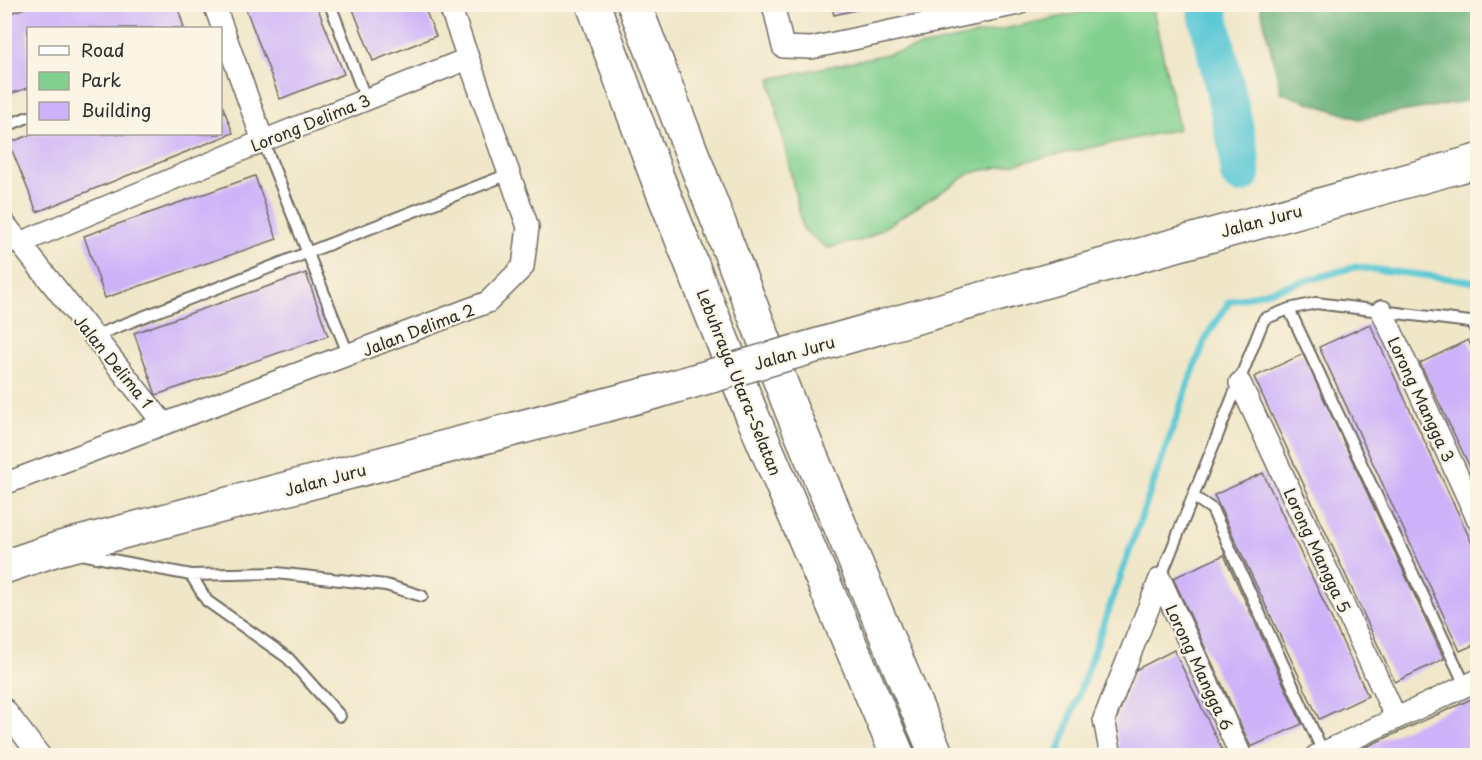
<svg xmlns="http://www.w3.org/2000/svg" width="1482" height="760" viewBox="0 0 1482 760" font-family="'Playpen Sans',sans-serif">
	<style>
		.green { fill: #82d08f; stroke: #567e5d; stroke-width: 1.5 }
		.forest { fill: #69b27a; stroke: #4a6e52; stroke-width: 1.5 }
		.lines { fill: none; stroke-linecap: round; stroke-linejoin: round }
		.stream { stroke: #5dc9d5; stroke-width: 7 }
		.river { stroke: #5dc9d5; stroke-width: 40 }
		.building { fill: #ceb2f9 }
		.service-casing { stroke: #706c62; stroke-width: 14 }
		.minor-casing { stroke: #706c62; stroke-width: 24 }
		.primary-casing { stroke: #706c62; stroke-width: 36 }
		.motorway-casing { stroke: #706c62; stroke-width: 36 }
		.service { stroke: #fff; stroke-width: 10 }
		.minor { stroke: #fff; stroke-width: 21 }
		.primary { stroke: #fff; stroke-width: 33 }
		.motorway { stroke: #fff; stroke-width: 33 }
		.primary-bridge-casing { stroke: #706c62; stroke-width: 36; stroke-linecap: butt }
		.primary-bridge { stroke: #fff; stroke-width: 33 }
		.labels { text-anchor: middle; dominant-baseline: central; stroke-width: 4.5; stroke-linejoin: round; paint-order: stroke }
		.street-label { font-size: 16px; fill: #2b2b2b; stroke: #fcf5e5 }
	</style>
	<rect width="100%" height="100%" fill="#fcf5e5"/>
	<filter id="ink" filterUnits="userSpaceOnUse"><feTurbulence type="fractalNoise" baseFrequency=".0167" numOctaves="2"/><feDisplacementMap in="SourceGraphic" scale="12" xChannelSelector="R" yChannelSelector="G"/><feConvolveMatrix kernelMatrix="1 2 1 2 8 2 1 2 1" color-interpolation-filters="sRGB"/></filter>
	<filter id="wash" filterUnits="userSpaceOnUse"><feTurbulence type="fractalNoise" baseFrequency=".008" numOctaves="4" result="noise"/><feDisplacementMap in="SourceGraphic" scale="24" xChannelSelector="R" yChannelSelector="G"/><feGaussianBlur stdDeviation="1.35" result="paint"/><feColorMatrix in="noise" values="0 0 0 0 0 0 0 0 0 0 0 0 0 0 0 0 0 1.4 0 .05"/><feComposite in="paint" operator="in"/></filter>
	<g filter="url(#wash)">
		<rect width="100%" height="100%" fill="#f0e6c8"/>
		<path class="green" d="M1116 5H1152L1179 129 971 173 866 239 827 248 803 229 770 79Z"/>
		<path class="forest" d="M1260 5H1477V99L1359 119 1281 93Z"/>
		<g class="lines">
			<path class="stream" d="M1057 756 1194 368 1207 336 1229 302 1355 267 1478 282"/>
			<path class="river" d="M1206 4 1239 152 1240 174"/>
		</g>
		<g id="blocks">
			<path class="building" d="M37 4H177L184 28H28V88L4 96V15Z
				M244 4H316L344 74 280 99Z
				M351 4H423L436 36 373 61Z
				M831 4H877V5L834 15Z
				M221 102 233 133 37 212 9 143 32 134H220Z
				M255 176 277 239 105 298 84 236Z
				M306 273 328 336 156 395 134 333Z
				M1370 324 1478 556V643L1460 651 1319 347Z
				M1468 340 1478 360V484L1420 363Z
				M1303 354 1444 659 1395 682 1254 377Z
				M1263 473 1368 696 1319 719 1214 495Z
				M1224 555 1302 724 1251 747 1173 578Z
				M1174 650 1225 756H1120L1115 723 1135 670Z
				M1478 696V753L1346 756Z"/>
		</g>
	</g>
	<g filter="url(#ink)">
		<use href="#blocks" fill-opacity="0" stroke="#706c62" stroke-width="1.5"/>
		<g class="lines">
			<g class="service-casing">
				<path id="service" d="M330 4 366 100
					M4 127 28 117
					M263 141 349 356
					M1289 309 1465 685
					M1472 322 1478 335
					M94 336 509 174
					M1194 497 1212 509 1323 752
					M81 554 191 575 276 573 386 585 422 596
					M191 575 207 601 288 658 340 716
					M1160 579 1264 319 1289 309 1316 303 1478 323"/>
			</g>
			<g class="minor-casing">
				<path id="minor" d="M214 4 263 141
					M773 4 783 47 811 48 1018 4
					M4 223 163 423
					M20 243 263 141 467 59
					M1382 311 1478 520
					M1240 383 1396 718
					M4 484 488 302 523 267 528 227 449 4
					M1160 579 1241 756
					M4 709 40 756
					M1111 756 1104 719 1160 579
					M1316 756 1478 680"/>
			</g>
			<g class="primary-casing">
				<path id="primary" d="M881 327 1478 161
					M4 567 57 549 659 391"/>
			</g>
			<g class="motorway-casing">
				<path id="motorway" d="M593 4 657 177 752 415 898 756
					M634 4 791 409 937 756"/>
			</g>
			<use href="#service" class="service"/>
			<use href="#minor" class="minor"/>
			<use href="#primary" class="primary"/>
			<use href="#motorway" class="motorway"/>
			<g class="primary-bridge-casing">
				<path id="primary-bridge" d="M659 391 881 327"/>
			</g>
			<use href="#primary-bridge" class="primary-bridge"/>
		</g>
	</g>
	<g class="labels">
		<g class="street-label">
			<text transform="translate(310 122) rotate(-22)">Lorong Delima 3</text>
			<text transform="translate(1261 220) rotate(-15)">Jalan Juru</text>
			<text transform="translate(418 329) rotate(-21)">Jalan Delima 2</text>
			<text transform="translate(794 352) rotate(-16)">Jalan Juru</text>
			<text transform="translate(114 361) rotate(51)">Jalan Delima 1</text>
			<text transform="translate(740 382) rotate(68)">Lebuhraya Utara–Selatan</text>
			<text transform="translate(1422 399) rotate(65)">Lorong Mangga 3</text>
			<text transform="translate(325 479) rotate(-15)">Jalan Juru</text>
			<text transform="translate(1318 550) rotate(65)">Lorong Mangga 5</text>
			<text transform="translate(1200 667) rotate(65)">Lorong Mangga 6</text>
		</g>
	</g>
	<rect width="1482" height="760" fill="none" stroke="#fcf5e5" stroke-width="24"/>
	<rect x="27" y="27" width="195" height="108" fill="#fcf5e5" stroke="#a8a49b" stroke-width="1.5"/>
	<rect x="39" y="46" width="30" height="9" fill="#ffffff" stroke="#a8a49b" stroke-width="1.5"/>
	<text x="81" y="57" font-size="18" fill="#2b2b2b">Road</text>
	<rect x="39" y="72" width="30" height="18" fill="#82d08f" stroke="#a8a49b" stroke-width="1.5"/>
	<text x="81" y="87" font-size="18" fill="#2b2b2b">Park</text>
	<rect x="39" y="102" width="30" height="18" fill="#ceb2f9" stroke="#a8a49b" stroke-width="1.5"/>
	<text x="81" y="117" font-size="18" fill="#2b2b2b">Building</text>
</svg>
